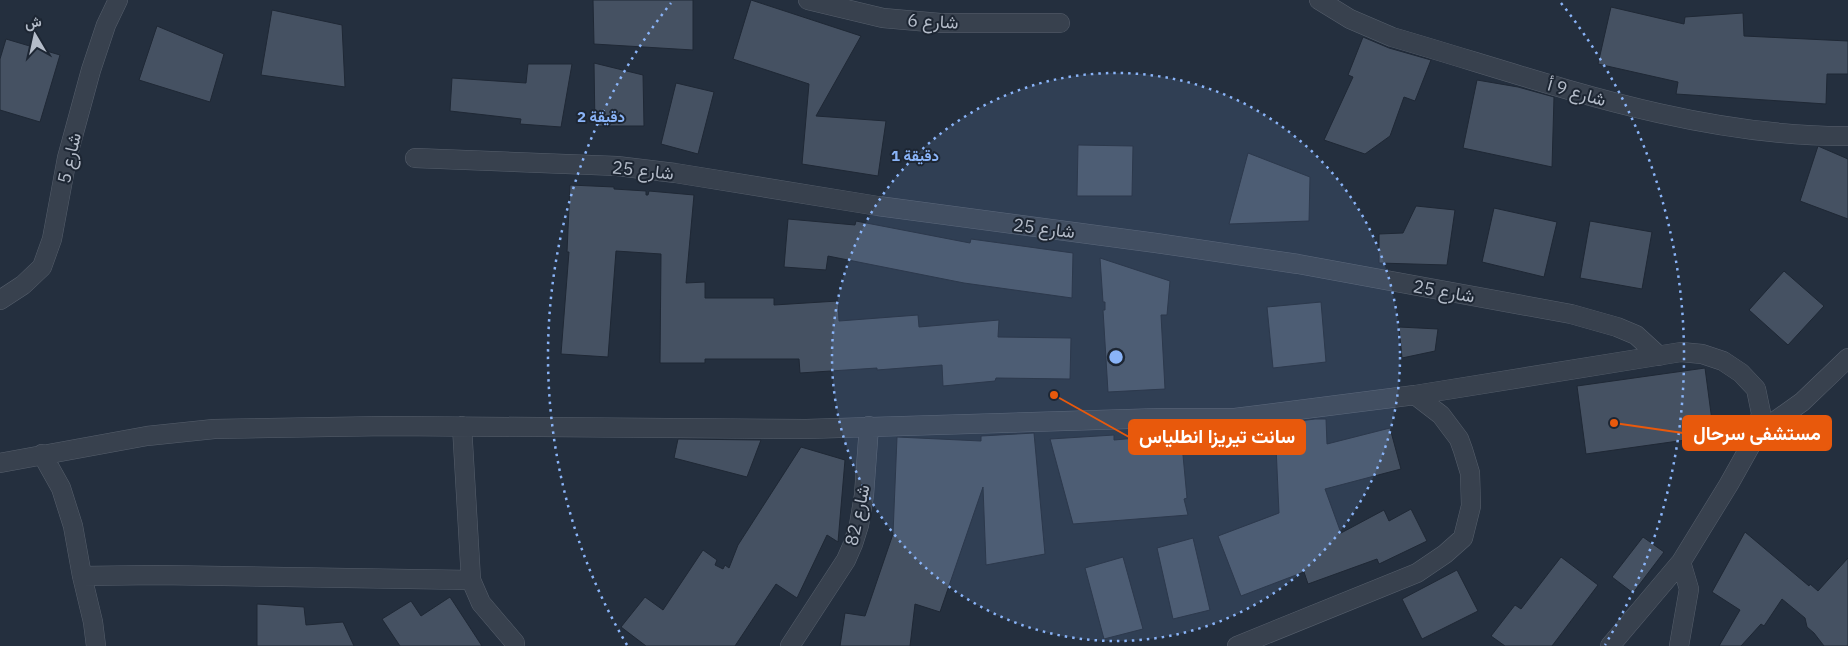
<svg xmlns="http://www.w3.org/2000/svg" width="1848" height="646" viewBox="0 0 1848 646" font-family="'IBM Plex Sans',Vazirmatn,sans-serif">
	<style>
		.building { fill: #455162; stroke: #1f2835 }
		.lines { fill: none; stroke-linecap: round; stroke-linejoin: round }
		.street-casing { stroke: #565f6c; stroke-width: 20 }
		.street { stroke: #38414e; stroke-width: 19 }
		.ring { fill: none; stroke: #8ab4f8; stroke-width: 2.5; stroke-dasharray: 2.5 5 }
		.labels { text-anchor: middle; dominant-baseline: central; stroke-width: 4; stroke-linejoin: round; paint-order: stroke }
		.street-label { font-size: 18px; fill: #b4bcc9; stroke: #1d2633 }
		.centre { fill: #8ab4f8; stroke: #1d2633; stroke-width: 2.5 }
		.ring-label { font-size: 15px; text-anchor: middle; font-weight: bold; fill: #8ab4f8; stroke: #1d2633; stroke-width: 4; stroke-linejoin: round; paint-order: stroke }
		.leader { fill: none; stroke: #e8590c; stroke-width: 2 }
		.callout-dot { fill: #e8590c; stroke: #1d2633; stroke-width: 2 }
		.callout { fill: #e8590c; stroke: #e8590c; stroke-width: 2 }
		.callout-label { font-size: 19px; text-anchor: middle; font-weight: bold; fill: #fff }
	</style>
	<rect width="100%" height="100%" fill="#242f3e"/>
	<path class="building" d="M593 0H693V50L594 44Z
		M751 0 861 36 816 116 886 121 878 176 802 164 809 84 733 59Z
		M1611 7 1684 24 1685 17 1743 13 1744 36 1848 41V74H1827L1826 104 1676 94 1678 82 1598 64Z
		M272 10 342 25 345 87 261 75Z
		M157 26 224 54 210 102 139 80Z
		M1363 37 1389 48 1431 60 1415 101 1404 97 1390 136 1365 154 1324 140 1353 77 1348 75Z
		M6 39 60 55 40 122 0 110V59Z
		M594 63 643 75 644 126H595Z
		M528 64H572L561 127 520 124 521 119 450 111 452 78 526 83Z
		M1477 80 1518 87 1554 97 1552 167 1463 148Z
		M676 83 714 92 698 154 661 144Z
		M1078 145 1133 146 1132 196H1077Z
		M1818 146 1848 159V219L1800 201Z
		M1248 153 1310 177 1309 221 1229 224Z
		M570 185 614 187V189L646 191V195H648L649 191 694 195 686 283 705 282V298H774V305L838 301 839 321 918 315 919 327 999 320 998 337 1071 338 1070 379 996 378 995 381 943 386 942 365 877 370V368L800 373 799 359H705V363H660L661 254 616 251 608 357 561 354 569 252H567Z
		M1416 206 1455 210 1447 265 1379 263V234L1403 233Z
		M1494 208 1557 222 1544 277 1482 262Z
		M788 219 855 225 856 221 970 243 971 239 1073 253 1072 298 964 283 828 256 826 270 784 267Z
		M1590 221 1652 232 1642 289 1580 278Z
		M1100 258 1170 281 1167 315H1161L1165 389 1108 392 1103 310H1105V302H1103Z
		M1784 271 1824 306 1788 345 1749 310Z
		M1321 302 1326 362 1273 368 1267 307Z
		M1399 327 1438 329 1435 351 1402 358Z
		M1705 368 1714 436 1586 454 1577 386Z
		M1315 419H1326L1327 444 1390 428 1401 469 1325 489 1341 533 1384 510 1389 521 1411 509 1427 541 1379 564 1377 559 1308 584 1304 572 1241 596 1218 536 1279 513 1275 424Z
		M1034 433 1045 554 986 565 983 487 940 612 915 604 910 646H840L845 613 865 616 893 534 897 437 981 441V436Z
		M1181 434 1187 498 1184 499 1188 515 1073 524 1050 439 1114 435V440Z
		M678 439 761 440 747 477 674 458Z
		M801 447 845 460 838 542 827 535 797 598 776 584 735 646H646L621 627 645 597 663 610 703 550 717 560 715 565 723 569 725 565 729 568 738 545Z
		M1745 532 1809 586 1810 584 1818 591 1848 558V646H1824L1814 633 1807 627 1805 618 1782 599 1764 626 1761 624 1741 646H1719L1740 610 1712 592Z
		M1643 537 1664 552 1633 593 1612 577Z
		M1193 538 1210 610 1173 619 1157 548Z
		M1123 557 1143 629 1104 639 1085 568Z
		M1561 557 1598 585 1552 646H1505L1491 636 1515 605 1521 609Z
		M1457 570 1478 611 1422 639 1402 599Z
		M450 597 482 646H400L382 619 411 601 421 616Z
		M257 604 304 607 306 625 343 622 354 646H257Z"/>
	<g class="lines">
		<g class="street-casing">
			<path id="street" d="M808 0 883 18 940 23H1060
				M1319 0 1350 19 1392 37C1541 80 1691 137 1848 136
				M415 158 617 166 675 173 878 206 1156 243 1298 264 1571 314 1617 327 1636 335 1659 356
				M0 300 23 285 42 267 52 239 67 158 91 70 106 25 118 0
				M462 426 471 580 481 603 515 643
				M1757 434 1802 402 1848 358
				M42 454 61 488 73 526 82 576 93 622 96 646
				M0 463 147 436 214 429 388 426 806 429 1161 418H1235L1415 395 1681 352 1702 354 1723 361 1741 373 1756 389 1761 413 1757 434 1729 484 1681 562 1610 646
				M82 576 157 575 471 580
				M790 646 846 560 853 544 859 525 864 495 869 426
				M1237 646 1417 573 1445 554 1463 538 1471 506 1470 473 1463 450 1459 439 1441 415 1415 395
				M1679 646 1689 589 1681 562"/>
		</g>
		<use href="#street" class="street"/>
	</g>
	<circle cx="1116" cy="357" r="284" fill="#8ab4f8" fill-opacity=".12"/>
	<g class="ring">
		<circle cx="1116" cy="357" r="284"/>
		<path d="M627 645A568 568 0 0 1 671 3M1561 3A568 568 0 0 1 1605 645"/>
	</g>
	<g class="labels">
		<g class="street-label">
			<text transform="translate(933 21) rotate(3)">شارع 6</text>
			<text transform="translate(1577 92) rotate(16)">شارع 9 أ</text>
			<text transform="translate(69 158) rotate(-77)">شارع 5</text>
			<text transform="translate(643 170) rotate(6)">شارع 25</text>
			<text transform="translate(1044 228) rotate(7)">شارع 25</text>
			<text transform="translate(1444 291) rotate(10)">شارع 25</text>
			<text transform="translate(857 515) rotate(-78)">شارع 82</text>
		</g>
	</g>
	<circle cx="1116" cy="357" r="8" class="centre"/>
	<g class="ring-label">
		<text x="601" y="122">2 دقيقة</text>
		<text x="915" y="161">1 دقيقة</text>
	</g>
	<path class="leader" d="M1614 423L1683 433M1054 395L1129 437"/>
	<g class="callout-dot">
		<circle cx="1614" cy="423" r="5"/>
		<circle cx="1054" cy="395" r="5"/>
	</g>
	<g class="callout">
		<rect x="1683" y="416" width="148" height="34" rx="5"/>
		<rect x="1129" y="420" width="176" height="34" rx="5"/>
	</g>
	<g class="callout-label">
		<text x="1757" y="440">مستشفى سرحال</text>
		<text x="1217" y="443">سانت تيريزا انطلياس</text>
	</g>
	<g transform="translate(35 35) rotate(351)" stroke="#1d2633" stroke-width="4" paint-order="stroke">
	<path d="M0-4L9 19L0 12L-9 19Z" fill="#b4bcc9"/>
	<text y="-8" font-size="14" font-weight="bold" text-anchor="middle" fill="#b4bcc9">ش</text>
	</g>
</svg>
